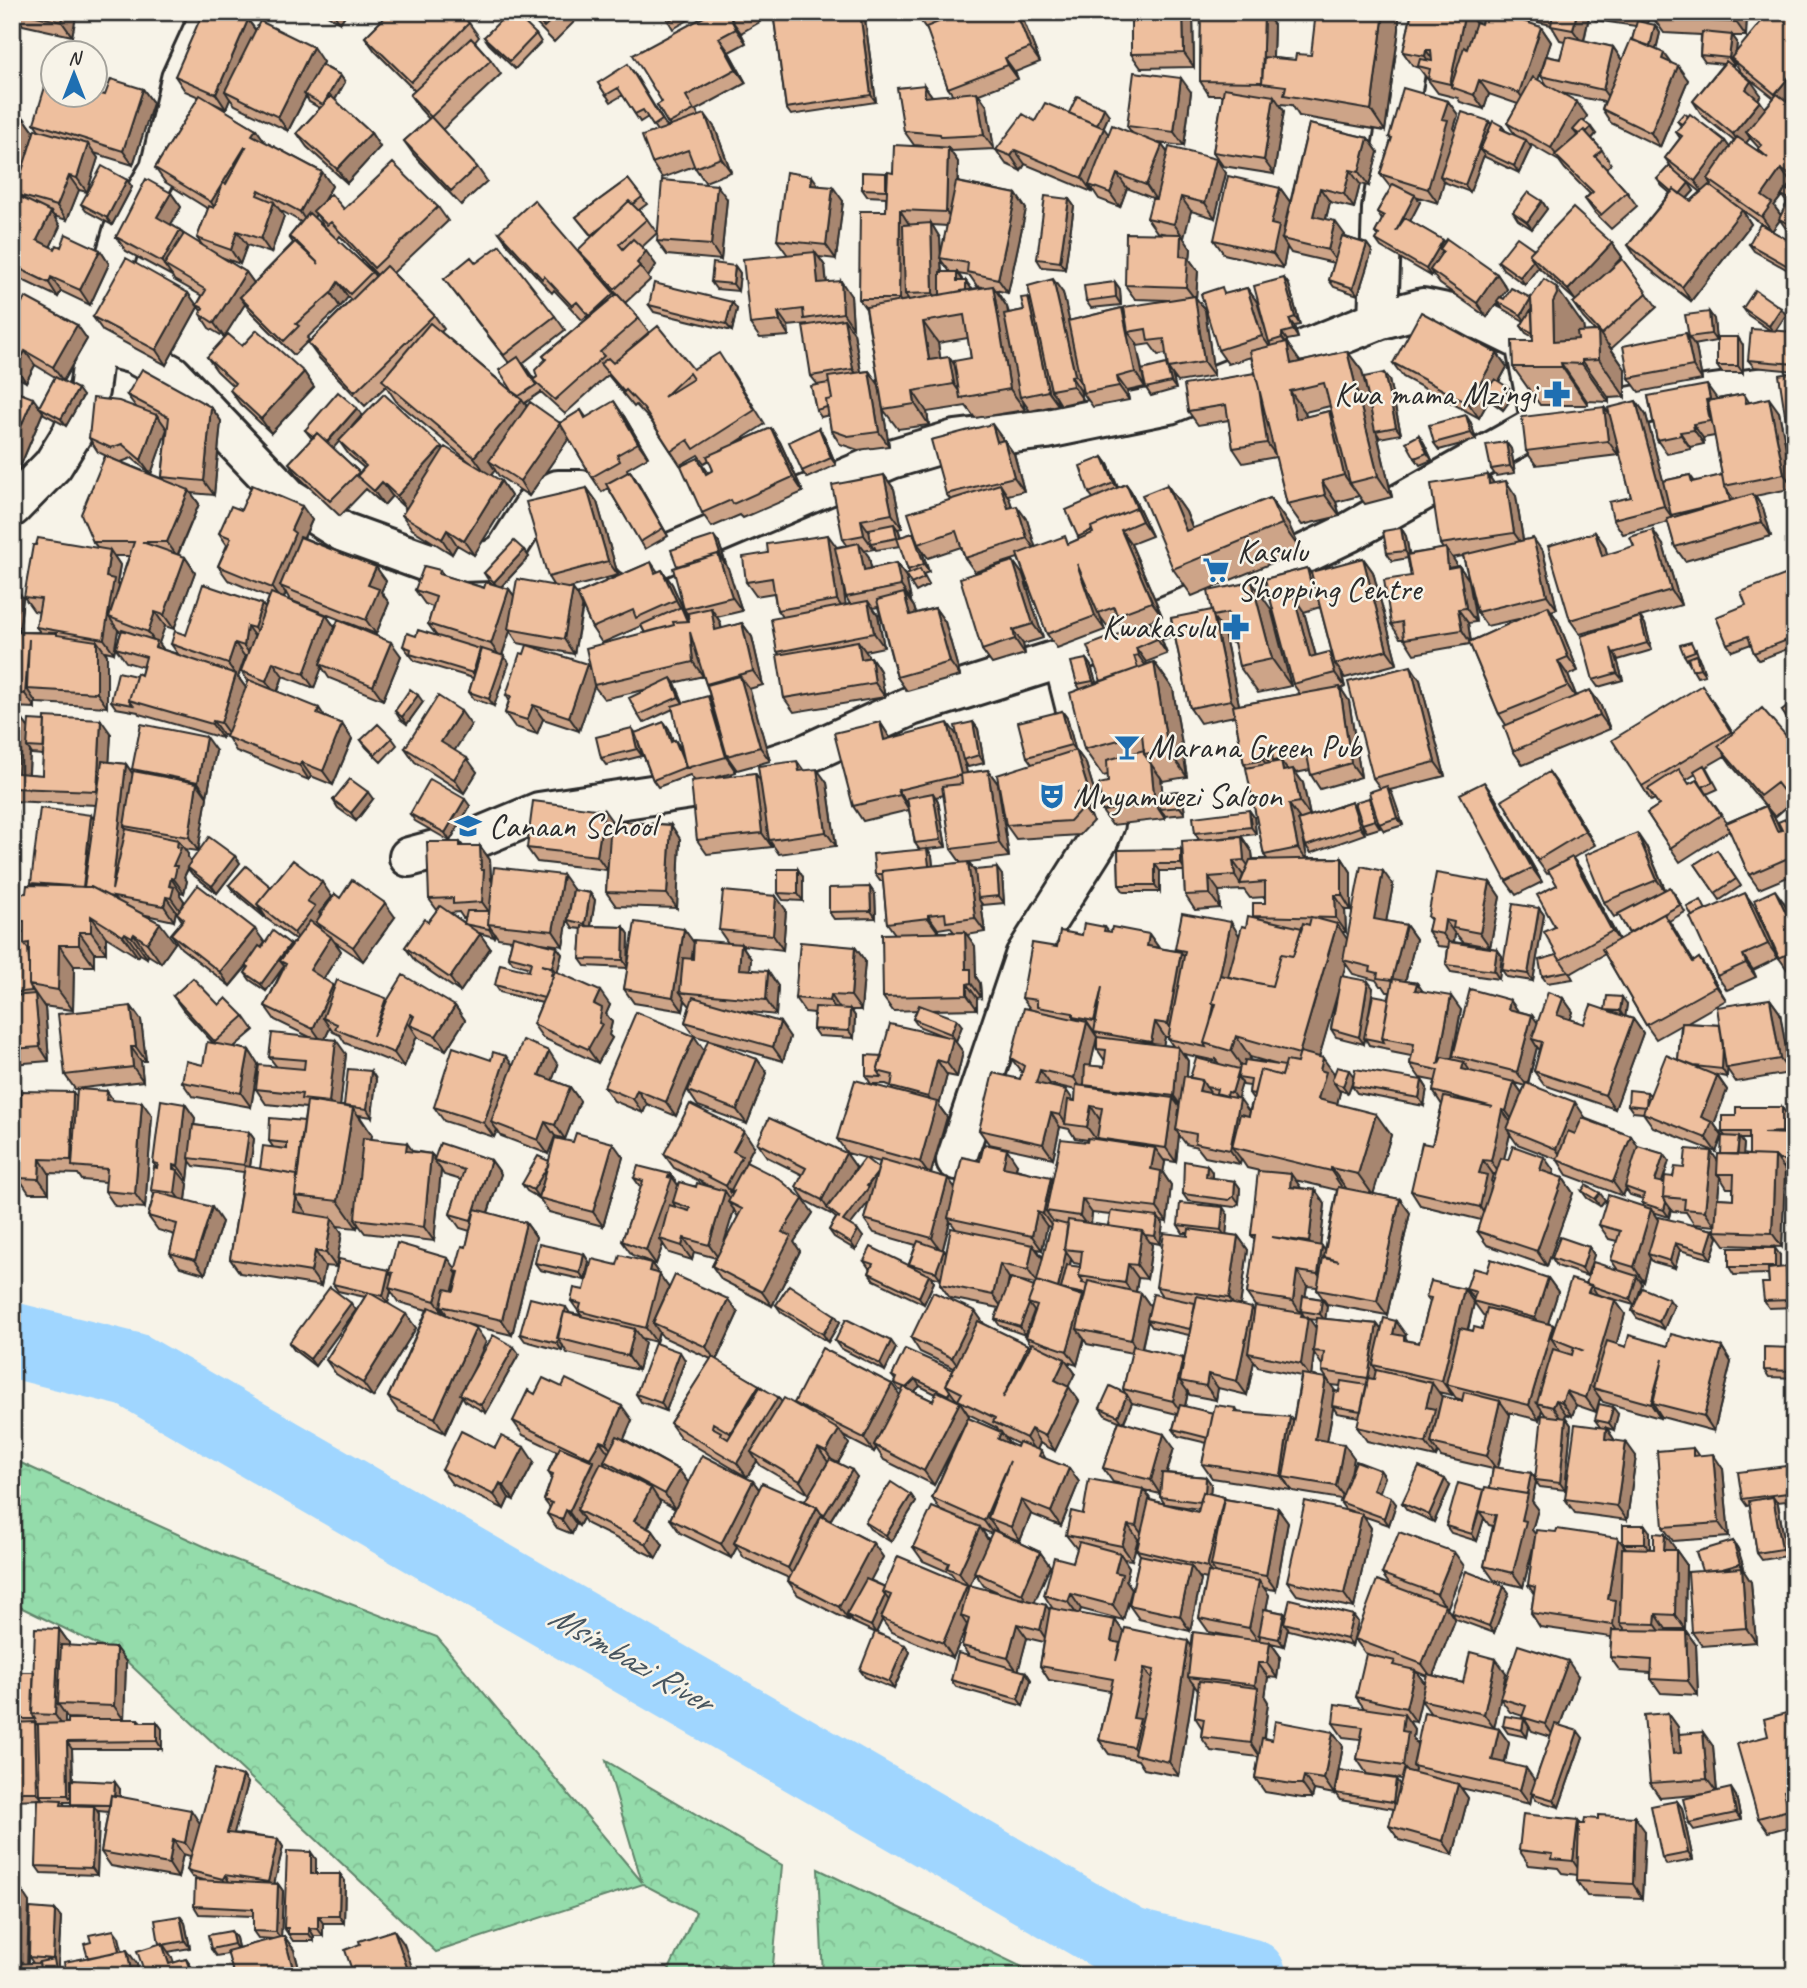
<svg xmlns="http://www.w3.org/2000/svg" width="1807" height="1988" viewBox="0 0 1807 1988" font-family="Caveat,sans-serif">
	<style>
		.forest { fill: url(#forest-crowns); stroke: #60846b; stroke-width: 2 }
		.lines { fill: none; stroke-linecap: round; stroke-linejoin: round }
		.river { stroke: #a0d6ff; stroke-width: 75 }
		.minor-casing { stroke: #2b2b2b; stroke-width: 44 }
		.minor { stroke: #f7f3e8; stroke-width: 38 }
		.wall { fill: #cda488; stroke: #2b2b2b; stroke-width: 2; fill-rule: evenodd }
		.shaded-wall { fill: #a7866f; stroke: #2b2b2b; stroke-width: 2 }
		.building { fill: #eebf9e; stroke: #2b2b2b; stroke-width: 2; fill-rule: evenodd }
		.labels { text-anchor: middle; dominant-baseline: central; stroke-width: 5; stroke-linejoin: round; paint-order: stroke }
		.poi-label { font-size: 33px; fill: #2b2b2b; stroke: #f7f3e8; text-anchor: start }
		.water-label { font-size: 35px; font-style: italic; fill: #485660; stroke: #f7f3e8 }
	</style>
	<defs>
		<pattern id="forest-crowns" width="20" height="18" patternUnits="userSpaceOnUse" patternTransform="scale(1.75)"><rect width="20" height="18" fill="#94dcab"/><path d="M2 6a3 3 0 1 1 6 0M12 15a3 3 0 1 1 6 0" fill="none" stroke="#80bd93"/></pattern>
	</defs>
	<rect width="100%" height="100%" fill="#f7f3e8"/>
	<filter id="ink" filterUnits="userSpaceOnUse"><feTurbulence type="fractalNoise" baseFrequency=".0143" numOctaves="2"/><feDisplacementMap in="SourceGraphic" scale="14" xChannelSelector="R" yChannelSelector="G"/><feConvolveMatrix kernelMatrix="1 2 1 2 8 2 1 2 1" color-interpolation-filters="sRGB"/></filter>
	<g filter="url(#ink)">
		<path class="forest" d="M12 1459 228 1557 437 1637 642 1882 606 1761 782 1865 772 1976H742L723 1964 715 1976H666L696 1912 643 1884 436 1952 121 1656 12 1603Z
			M818 1869 1041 1976H823Z"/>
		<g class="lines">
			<path class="river" d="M12 1340 132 1370 1129 1945 1249 1976"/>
			<g class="minor-casing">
				<path id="minor" d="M12 282 98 318
					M1378 320 1382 209 1415 12
					M93 343 134 354 172 375 289 498 343 532 429 563 491 561 505 552 538 500 558 490H581L605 498 632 556 654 560 891 459 955 440 1047 429 1169 404 1378 320 1423 308 1480 320 1525 342 1541 424
					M1783 394 1795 461
					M12 507 53 465 72 434 89 391 98 318 123 232 160 169 181 79 208 20 222 12
					M409 857 472 840 539 812 711 786 806 754 911 706 1063 658 1234 588 1348 533 1541 424 1654 402 1795 383
					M956 1160 1025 956 1099 839 1105 824 1063 658"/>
			</g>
			<use href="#minor" class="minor"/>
		</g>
		<path class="wall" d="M14 12H77L72 36 23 25Z
			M323 12H347L340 23Z
			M376 12H458L469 23 479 37 475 42 491 60 501 74 442 130 477 167 487 181 461 205 414 155 404 141 429 119 420 109 410 95 415 91 375 51 365 37 383 19Z
			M525 12H584L554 42Z
			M663 12H702L673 29Z
			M713 12H754L760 22 741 33 746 43 729 52 746 83 696 110 699 116 715 128 731 172 705 182 694 166 662 178 652 163 657 131 648 117 640 122 623 95 611 102 598 83 633 71 667 127 670 126 657 105 662 102Z
			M773 12H864L876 102 791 115 786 108Z
			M916 12H1020L1040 62 1015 72 1018 79 979 94 987 106 994 149 951 151 948 148 914 145 904 131 924 85 932 96 953 95 948 88 929 33 920 20Z
			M1131 12H1193L1194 67 1141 68 1131 54Z
			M1201 12H1265L1274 25 1273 58 1295 60 1399 29 1385 131 1299 116 1292 105 1279 104 1284 111 1274 174 1223 166 1213 152 1223 95H1209L1200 81Z
			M1412 12H1467L1475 24H1481L1484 14 1477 12H1590L1584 41 1613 47 1622 60 1632 40 1636 26 1595 20 1590 12H1649L1647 24 1655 25 1660 33 1656 50 1688 80 1660 147 1611 123 1602 109 1604 102 1561 93 1587 116 1584 122 1596 134 1592 139 1602 150 1611 164 1606 169 1627 192 1637 206 1611 229 1595 213 1585 199 1590 194 1565 169 1559 161 1528 143 1531 147 1519 173 1485 157 1484 155 1470 192 1444 182 1438 203 1415 196 1420 202 1410 221 1443 240 1445 243 1497 274 1507 289 1501 297 1504 299 1583 325 1584 332 1595 331 1583 318 1573 303 1576 301 1538 267 1525 285 1503 269 1498 261 1534 249 1612 243 1622 257 1609 271 1622 259 1657 307 1611 349 1608 344 1625 369V397L1609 398V402L1587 401 1588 405H1540L1513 367 1533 341V337L1526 333 1521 326 1524 321 1503 309 1498 302 1487 317 1440 284 1432 273 1431 276 1381 247 1376 240 1378 237 1375 233 1382 220 1377 212 1391 188 1380 174 1391 140 1389 137 1448 101 1458 115 1454 128 1455 131 1491 125 1502 126 1506 131 1516 136 1507 123 1518 104 1489 94 1484 109 1460 102 1458 98 1438 93 1419 68 1413 66 1403 52ZM1531 13 1538 22 1551 25 1560 40 1565 41 1560 59 1546 56 1551 42 1541 27 1521 21 1529 22ZM1545 58 1541 76 1547 85 1538 80Z
			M1747 12 1746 36H1732L1737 42 1736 52 1795 15V96L1789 103 1795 107V186L1791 183 1786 190 1795 194V236L1789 233 1780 220 1772 231 1795 244V274L1754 251 1749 244 1770 230 1734 204 1742 210 1751 224 1691 301 1638 260 1628 245 1670 193 1662 186 1657 179 1672 168 1665 158 1680 138 1676 132 1681 126 1677 121 1725 141 1730 148 1734 141 1702 115 1693 101 1723 64 1705 62 1700 55 1701 35 1664 33 1654 19ZM1735 63 1741 72 1774 98 1765 108 1758 99 1761 95 1731 65H1734ZM1750 138 1759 148 1762 154 1746 143ZM1686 180 1701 192 1691 201 1687 199 1694 191ZM1782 196 1787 203 1781 215 1774 206Z
			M248 20 256 30 323 62 322 65 340 75 345 82 335 100 371 133 380 147 347 183 307 147 297 133 320 108 309 102 306 96 288 131 235 105 230 99 226 109 213 103 256 129 265 142 322 172 332 186 323 202 344 209 438 207 448 221 393 273 434 315 444 329 441 332 513 392 509 363 444 279 476 263 555 316 565 330 523 363 534 379 537 377 546 360 543 356 588 318 587 316 582 320 554 290 552 293 509 246 499 232 582 256 592 237 576 217 628 179 647 204 639 210 647 219 657 233 642 247 656 265 648 277 650 280 625 303 601 277 616 295 639 318 649 332 625 353 693 369 729 367 765 424 734 444 771 428 780 442 803 492 743 518 740 515 712 527 702 513 708 473 713 470 709 460 704 463 698 455 680 465 651 421 636 405 634 407 608 375 565 414 541 392 525 403 527 406 560 423 581 410 586 417 624 416 648 457 627 469 628 472 630 471 635 478 668 536 645 549 608 488 602 492 592 477 569 438 529 496 499 476 495 470 491 475 501 481 511 496 474 555 457 545 452 554 412 529 402 515 406 509 392 496 384 505 366 489 340 516 299 477 289 463 312 439 305 430 357 408 362 415 348 431 444 449 471 463 396 401 386 386 365 406 318 357 308 343 351 300 348 297 340 307 307 338 309 340 294 355 250 311 245 304 224 337 209 328 200 314 201 311 197 305 202 296 174 280 172 276 126 251 116 237 171 193 181 207 171 224 184 234 203 246 197 238 208 209 165 182 155 168 199 97 185 91 175 76ZM280 210 301 222 289 237 293 243 254 283 246 272 221 257 240 264 247 245 271 253 284 216ZM316 214 323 225 335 238 314 218ZM340 236 377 275 375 276 372 272 337 240ZM339 441 349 455 364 468 360 473 333 448Z
			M536 34 541 42 515 69 489 44 484 37Z
			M143 89 153 103 133 165 94 153 98 158 87 192 79 190 67 220 54 216 60 226 50 247 55 249 61 247 100 250 109 264 90 305 61 291 58 297 12 275V203L17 195 15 194 17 189 12 188V115L24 118 34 132 39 130 34 123 52 94 105 95Z
			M1191 92 1184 146 1158 143 1162 145 1168 153 1226 173 1215 218 1191 211 1183 238 1191 249 1190 260 1198 271 1196 298 1205 310 1214 376 1178 382 1172 374 1176 389 1151 396 1146 388 1143 374 1145 387 1127 391 1129 400 1093 407 1083 393 1082 389 1080 390 1083 400 1061 405 1056 397 1058 405 1030 411 1023 401 1025 410 975 418 966 406 927 412 929 425 898 429 883 409 866 309 859 299 886 211V197L867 196 862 189 888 175 948 148 958 162V182L1016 194 1026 209 1008 293 996 290 1007 307 1009 313 1024 310 1028 297 1031 300 1063 293 1069 321 1122 308 1125 314 1168 300 1135 299 1125 285 1166 234 1157 232 1147 218 1155 199 1127 188 1120 207 1099 199 1093 190 1092 192 1025 164 1021 171 1006 164 996 150 1035 121 1069 113 1109 115 1103 128 1108 135 1132 133 1127 126ZM932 225 947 226 941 254 940 238ZM941 260 950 272H942ZM958 274 970 276 977 286 983 287 971 289 966 281H962ZM968 338 971 358 955 365 940 358 938 343ZM1136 342 1138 346 1150 344 1158 355 1166 354 1168 366 1142 370Z
			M1309 124 1368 138 1378 152 1369 186 1360 184 1354 208 1330 202 1326 219 1345 235V237L1367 244 1372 251 1358 295 1334 287 1329 280 1334 263 1291 253 1287 247 1283 268 1224 254 1214 240 1280 188 1290 202 1283 232Z
			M127 180 132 187 112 225 86 211 81 204Z
			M819 185 843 201 836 259 819 257 825 266 827 283 851 296 853 327 851 328 854 333 861 372 869 371 879 385 889 446 858 450 840 444 831 430 829 415 821 417 816 410 818 385 811 376 807 324 788 326 789 336 760 338 750 324 787 254 777 240Z
			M727 199 721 260 667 255 657 241Z
			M1069 199 1074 206 1065 269 1042 267 1037 259Z
			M1542 201 1547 209 1532 229 1518 220 1513 212Z
			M735 266 740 273 738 291 716 289 711 282Z
			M1284 278 1289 285 1300 325 1294 326 1298 338 1287 340V343L1300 362 1347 351 1362 371 1369 400 1384 373 1389 380 1401 434 1380 438 1377 433 1392 497 1365 504 1359 496 1336 502 1340 516 1302 525 1287 504 1276 457 1243 463 1233 448 1229 420 1198 425 1188 411 1255 373 1251 357 1228 364 1218 350 1226 294 1247 288 1257 302 1266 331ZM1330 406 1333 417 1329 411 1306 417 1305 412Z
			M1115 282 1120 289 1121 305 1091 308 1086 301Z
			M188 293 198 307 166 365 103 331 93 317Z
			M649 305 737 309 732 331 654 312Z
			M1743 308H1781L1786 315 1775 331 1795 333V371L1754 367 1748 360 1771 331 1748 315Z
			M1709 312 1714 319 1716 341 1694 345 1696 347 1702 380 1639 392 1629 378 1688 337Z
			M12 321 77 325 87 339 63 381 83 396 66 426 44 414 43 412 12 486V390L39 407 55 377 35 365 26 382 12 375Z
			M1743 345V373H1722L1717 366Z
			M242 346 304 372 314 387 271 433 240 404 230 390 233 386 217 371 207 357Z
			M1497 353 1507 367 1499 382 1514 395 1503 410 1489 400 1479 418 1403 377 1393 363Z
			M1795 372V449L1789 441Z
			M1744 394 1749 402 1779 412 1794 488 1755 496 1763 508 1771 536 1685 561 1675 547 1668 522 1623 534 1613 519 1631 497 1617 442 1618 455 1536 465 1526 451 1604 407 1610 414 1636 401 1646 415 1663 481 1690 475 1695 482 1722 475 1715 436 1703 438 1704 444 1690 447 1691 449 1667 454 1657 440 1648 396 1717 399Z
			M127 395 211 407 221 421 214 495 191 493 199 504 178 555 185 557 195 572 174 629 165 626 159 643 164 650 178 654 171 644 186 635 262 604 265 608 269 597 228 580 218 566 227 545 219 533 241 510 312 520 304 538 376 567 386 581 381 592 389 603 376 634 290 600 286 593 283 598 326 615 335 627 401 656 383 700 329 678 322 667 314 688 283 676 278 692 325 717 342 724 352 739 333 785 311 776 309 780 236 751 227 736 223 735 222 738 139 714 138 712 116 708 111 701 136 676 141 675 143 667 126 662 116 648 121 632 118 630 114 653 105 651 107 655V707L37 703 35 701V708L12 707V591L23 598 19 632H40L36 627 39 612 34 611 24 597 98 548 93 542 119 462 98 452 89 438 136 407ZM167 429 162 477 165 480 121 462 132 458 151 474ZM114 556H129L119 586 117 583 120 565ZM245 657H246L241 671 248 681 246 688 238 677Z
			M1471 423 1476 440 1439 450 1434 443Z
			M819 428 824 436 836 465 807 478 802 471Z
			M1419 435 1424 443 1432 460 1420 465 1415 458Z
			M1002 438V441L1004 440 1014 454 1024 491 1008 495 1012 507 1027 520 1035 547 1070 543 1079 539 1078 537 1093 498 1089 493 1103 457 1108 464 1118 488 1126 484 1131 491 1152 536 1131 544 1162 616 1127 630 1122 622 1108 627 1099 615 1105 630 1057 648 1047 634 1018 558 975 572 965 558 961 547 928 558 921 548 929 572 923 574 929 585 916 592 911 584 910 574 908 570 900 546 876 550 874 546V549L864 551 869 557 871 568 896 563 906 577 911 600H910L914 607 916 613 935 608 945 622 960 676 907 691 897 677 878 607 873 608 878 615 884 647 865 651 868 657H871L880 671 885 697 794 712 784 698 779 654 777 652 782 617 777 610 774 593 756 596 746 582 837 547 847 545 843 539 884 475 894 489 902 528 898 529 901 537 913 533 916 536 950 499 946 494ZM843 582 846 597 850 604 845 605Z
			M1506 442 1511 449 1515 473 1496 476 1491 469Z
			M1488 475 1494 483 1516 496 1523 540 1543 552 1557 609 1551 611 1558 621 1578 671 1568 675 1576 695 1600 704 1610 729 1523 765 1513 751 1506 725 1499 714 1470 644 1414 654 1404 638H1400L1391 624 1411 576 1408 558 1392 561 1387 553 1401 528 1406 536 1409 554 1443 549 1440 544ZM1463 556 1469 580 1459 566 1456 567V563L1452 558ZM1470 584 1477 612 1487 626 1523 618 1471 641 1468 623 1476 622Z
			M1167 485 1186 512 1193 529 1270 498 1289 525 1301 551 1192 596 1173 569Z
			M587 488 597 502 618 575 569 588 577 594 651 562 658 572 662 570 672 584 689 621 688 615 684 609 677 566 719 543 742 611 717 617 720 622 722 629 742 623 752 637 763 685 749 689 770 761 737 770 734 766 736 772 710 779 755 773 760 780 804 770 827 783 836 846 779 854 772 844V847L707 854 697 840 694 780 690 775 658 787 653 780 639 744 642 756 606 765 601 758 636 733 664 722 669 729 673 741 675 740 680 747 683 754 673 709 643 723 638 715 648 689 604 699 594 686 579 731 543 719 537 734 515 727 505 713 509 700 506 695 587 664 590 668 645 633 641 626 602 643 592 628 583 607 574 654 518 643 510 631 502 656 509 663 494 706 474 699 469 692 473 678 415 661 403 646 416 636 436 635 428 624 433 607 425 604 415 590 440 570 443 575 484 588 494 585 489 581 484 573 524 550 529 557 501 587 509 589 514 596 553 585 548 577ZM702 672 712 702 683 703 674 683 703 676Z
			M1595 532 1605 546 1607 554 1663 545 1681 605 1640 617 1645 624 1652 650 1618 660 1616 656 1623 680 1598 687 1593 680 1639 617 1580 634 1570 620Z
			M1363 558 1373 572 1397 664 1345 678 1341 672 1345 687 1341 689 1349 701 1361 777 1320 789 1311 775 1310 770 1296 773 1303 783 1310 816 1352 802 1357 810 1365 834 1311 853 1306 846 1303 837 1307 858H1342L1351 872V910H1345L1346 932H1342L1347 939 1393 885 1386 921 1406 925 1416 939 1405 981 1417 983 1422 991 1461 1010 1453 1055 1510 1000 1518 1011 1532 1015 1537 1023 1563 998 1573 1012 1570 1019 1584 1024 1605 1010 1627 1004 1625 1016 1633 1019 1643 1033 1615 1109 1544 1085 1534 1071 1540 1050 1537 1047 1528 1084 1585 1117 1584 1118 1631 1136 1638 1147 1664 1154 1669 1161 1662 1183H1664L1684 1168 1718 1161 1721 1154 1725 1136 1722 1132 1787 1115V1134H1793L1795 1136V1168L1784 1167 1785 1170 1782 1247 1725 1245 1715 1231 1716 1215 1715 1226 1694 1224 1686 1212 1673 1211 1671 1209 1669 1217 1653 1212 1658 1220 1713 1230 1718 1237 1711 1259 1680 1250 1675 1268 1653 1262 1650 1258 1644 1282 1639 1280 1642 1284 1637 1299 1674 1306 1664 1329 1637 1318 1632 1311 1634 1305 1596 1294 1615 1300 1625 1314 1616 1344 1626 1347 1668 1346 1722 1347 1731 1362 1714 1431 1662 1417 1661 1416 1660 1418 1603 1402 1600 1398 1596 1412 1576 1405 1572 1416 1566 1414 1565 1418H1566L1571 1425 1565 1490 1540 1487 1536 1482 1532 1501 1538 1509 1532 1530 1535 1534 1626 1548 1623 1544 1650 1532V1549L1675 1548V1550H1676L1686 1564 1685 1629H1666V1631H1686L1696 1645 1698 1695 1661 1693 1651 1679V1673L1620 1671 1610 1657 1611 1637 1540 1627 1531 1613 1534 1594 1528 1585 1535 1539 1523 1587 1494 1580 1484 1566 1493 1526 1489 1525 1484 1518 1477 1541 1451 1533 1446 1526 1484 1490 1490 1488 1493 1469 1441 1457 1438 1452 1436 1457 1367 1441 1357 1427 1360 1417 1337 1413 1333 1407 1327 1441 1354 1458 1350 1475 1380 1470 1385 1477 1379 1492 1396 1504 1389 1525 1363 1516 1371 1528 1354 1608 1297 1595 1287 1581 1351 1511 1345 1509 1340 1502 1341 1499 1293 1491 1291 1489V1490L1212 1478 1202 1464 1207 1443 1178 1436 1173 1429 1177 1414 1132 1403 1124 1422 1174 1448 1167 1473 1206 1477 1211 1484 1210 1494 1224 1497 1225 1499 1278 1508 1288 1522 1276 1590 1263 1588 1269 1595 1266 1609 1284 1613 1286 1615H1353L1358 1622 1352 1646 1289 1630 1288 1628 1284 1646 1271 1643 1280 1656 1277 1678 1268 1677 1265 1697 1268 1702 1264 1738 1272 1740 1333 1732 1343 1746 1334 1794 1314 1790 1312 1798H1302L1265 1792 1255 1778 1259 1757 1211 1751 1201 1737 1202 1728 1195 1717 1198 1691 1194 1685 1179 1776 1144 1769 1138 1760 1109 1754 1099 1740 1110 1691 1049 1680 1040 1666 1044 1642 1027 1638 1018 1670 1026 1672 1031 1680 1023 1706 956 1687 951 1680 969 1656 962 1646 967 1625 953 1658 891 1632 882 1620 876 1633 852 1622 850 1619 849 1621 798 1595 788 1581 789 1578 744 1558 737 1547 731 1558 680 1533 670 1519 675 1509 658 1499 660 1502 648 1528 653 1531 663 1545 656 1558 587 1524 583 1518 579 1526 576 1524 572 1534 557 1528 547 1514 550 1508 544 1500 552 1478 548 1472 557 1451 523 1435 513 1421 535 1394 632 1420 624 1439 679 1470 688 1482 753 1481 759 1489 805 1501 809 1494 761 1466 757 1461 747 1477 680 1437 670 1423 711 1359 663 1337 659 1332 656 1342 641 1338 645 1343 638 1370 567 1353 563 1346 562 1351 525 1341 520 1334 566 1307 570 1313 581 1315 571 1301 617 1265 650 1262 632 1255 622 1241 641 1188 634 1178 670 1174 678 1185 711 1187 674 1168 664 1154 754 1146 746 1161V1162L813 1213 794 1242 800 1251 772 1306 722 1280 712 1266 716 1258 694 1252 692 1260 669 1253 663 1244 656 1264 651 1263 669 1288 738 1313 716 1360 759 1385 781 1402 795 1405 794 1403 900 1395 902 1391 899 1390 894 1383 895 1380 892 1376 953 1370 954 1368 920 1352 911 1338 975 1311 984 1324 1030 1347 1031 1345 1026 1337 1034 1311 1025 1335 1000 1326 995 1319 999 1308 950 1298 940 1284 941 1279 930 1276 934 1282 924 1304 874 1280 869 1273 871 1268H869L864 1261 911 1266 909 1264 916 1245 874 1233 864 1219 869 1201 850 1225 863 1237 856 1250 834 1237 829 1230 836 1218 831 1214 806 1201 796 1187 803 1175 767 1157 757 1143 846 1153 856 1167 852 1176 878 1168 880 1162 847 1153 837 1139 893 1090 891 1086 886 1084H871L866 1076 882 1056 946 1037 918 1026 913 1019 917 1010 893 1011 883 997 895 934 887 923 883 881H880L875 874 919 849 915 843 909 810 863 821 853 806 880 722 890 738 957 736 973 722 978 729 984 763 968 767 964 760 967 773 988 770 998 784 1009 857 969 862 975 871 1002 875 1004 903 983 905 981 903 985 932 967 935 975 946 976 977 980 983 981 997 977 998V1009L933 1010 962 1026 956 1041 954 1040 963 1052 957 1077 947 1075 939 1106 947 1117 931 1173 955 1187 980 1161 1017 1164 1016 1169 1053 1179 1087 1142 1088 1140 1075 1138 1069 1129 1060 1127 1053 1158 989 1144 979 1130 1020 1079 1022 1073 1011 1058 1031 1010 1022 998 1057 947 1105 927 1109 932 1149 934 1159 948 1176 951 1175 949 1239 935 1265 903V897L1250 898 1244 890 1219 891 1220 908 1195 910 1185 895 1184 871H1160V892H1124L1119 885 1118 850 1183 852 1199 840 1195 833 1249 810 1254 817 1256 834 1213 839 1242 837 1252 852 1253 859H1267L1264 855 1247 768 1244 764 1235 716 1200 723 1190 708 1171 618 1271 609 1291 686 1258 693 1239 666 1235 643H1232L1224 632 1239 705 1300 694 1293 684 1265 579 1307 568 1311 573ZM1320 607 1333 657 1316 656 1304 612ZM944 795 951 849 961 863 933 866 932 856 928 849 946 847 938 801 936 797ZM950 927 954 932H938V929ZM1346 964 1353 974 1376 980 1380 986H1383L1387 992H1390L1389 998 1368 1021 1373 988 1342 976ZM1338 990 1331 1029 1336 1037 1364 1044 1365 1038 1369 1045 1389 1049 1391 1052 1411 1056 1410 1064 1420 1078 1435 1081 1433 1091 1442 1105 1432 1145 1411 1191 1420 1205 1481 1220 1477 1231 1487 1245 1547 1266 1573 1193 1563 1178 1553 1175 1554 1171 1504 1159 1510 1134 1517 1144 1557 1159 1567 1175 1623 1196 1626 1189 1630 1195 1643 1199 1642 1203 1644 1207 1599 1225 1609 1239 1617 1241 1611 1260 1618 1270 1586 1284 1555 1327 1553 1325 1548 1323 1558 1292 1548 1278 1487 1272 1466 1289 1474 1299 1473 1301 1483 1315 1485 1316 1482 1329 1473 1331 1468 1330 1474 1303 1464 1289 1426 1297 1430 1302 1419 1343 1408 1341 1405 1337 1406 1335 1381 1329 1377 1324 1325 1319 1327 1306 1322 1299 1305 1296 1307 1286 1317 1287V1290L1327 1304 1387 1315 1410 1213 1400 1199 1373 1194 1391 1135 1337 1104 1340 1092 1339 1090 1348 1093 1354 1077 1334 1074 1319 1057ZM1095 1033 1097 1037V1049L1105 1061 1104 1067 1090 1066 1097 1037ZM1165 1037H1168V1039L1173 1046 1163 1045ZM1184 1054 1216 1061V1060L1219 1064 1190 1078 1187 1077 1188 1061ZM1250 1057 1278 1065 1249 1060ZM1242 1083 1243 1085 1250 1086 1249 1093 1253 1099 1249 1112 1237 1098ZM1515 1083 1525 1086 1522 1093ZM1050 1084 1076 1090 1075 1101H1073L1066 1090 1049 1086ZM1179 1135 1186 1144 1197 1147 1205 1157 1240 1164 1241 1159 1247 1168 1260 1171 1251 1235 1255 1240 1247 1294 1255 1306 1254 1312 1240 1306 1248 1250 1238 1236 1226 1234 1228 1215 1178 1225 1183 1233H1188V1236L1156 1287 1162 1296 1150 1306 1141 1293 1136 1292 1138 1278 1147 1279 1152 1245 1150 1242 1160 1244 1163 1224 1161 1221 1167 1222 1171 1185 1163 1173 1165 1162 1163 1160 1176 1162ZM1740 1139H1749V1155L1743 1154 1744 1144ZM1493 1174H1496L1493 1183 1491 1181ZM1720 1177 1727 1188H1733V1199L1718 1198ZM1295 1180 1337 1190 1325 1251 1320 1246 1325 1204 1315 1190 1301 1188ZM734 1210 738 1217 723 1245 728 1229ZM1092 1213 1110 1215 1108 1226 1091 1224ZM950 1221 956 1229 946 1253 943 1249ZM1047 1226 1050 1227 1043 1258 1037 1249 1042 1250ZM1071 1259 1074 1263 1080 1264V1267L1070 1266ZM1009 1278 1035 1284 1034 1287 1008 1286ZM1309 1319 1317 1320 1316 1329ZM1148 1321 1152 1327 1189 1335 1184 1360 1142 1348ZM1084 1339 1087 1344 1132 1353 1123 1389 1125 1393 1100 1408 1105 1415 1119 1421 1103 1468 1113 1482 1130 1486 1083 1514 1066 1535 1077 1549 1073 1562 1044 1595 1053 1609 1049 1610 1034 1602 1050 1566 1040 1552 995 1531 996 1529 998 1532 1020 1541 1031 1514 1061 1526 1079 1482 1069 1468 1046 1459 1041 1451 1037 1449 1040 1443 1055 1451 1079 1401 1068 1386 1075 1373 1067 1362 1077 1365ZM1314 1353 1322 1365V1371L1331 1385 1340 1386 1339 1392 1335 1391 1311 1375ZM1254 1361 1258 1367 1301 1376 1293 1422 1239 1413 1236 1408 1213 1413 1185 1407 1188 1392 1190 1395 1216 1400 1218 1388 1247 1395ZM920 1386 936 1394 933 1401 914 1392ZM1438 1392 1452 1395 1453 1394 1456 1398 1462 1400V1401L1442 1397ZM955 1398 959 1401 968 1414 997 1428 999 1432 968 1418 969 1416 960 1402 954 1399ZM1542 1410 1546 1416 1535 1478 1531 1473 1498 1468 1510 1415 1508 1412 1539 1420ZM962 1430 932 1498 941 1511 913 1547 923 1561 951 1573 957 1581 885 1587 870 1580 883 1557 873 1543 830 1521 857 1477 838 1463 849 1444 843 1436 874 1452 876 1448 884 1460 934 1485ZM1004 1437 1018 1444 1017 1447 1009 1444ZM1144 1490 1160 1494V1497L1165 1504 1151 1500ZM1166 1504 1199 1509 1198 1512ZM981 1529 992 1534 989 1540ZM1138 1539H1139L1137 1550 1140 1555 1129 1605 1139 1619 1190 1631 1201 1580 1199 1577 1207 1579 1199 1618 1209 1632 1239 1638 1192 1646 1124 1633 1115 1620 1079 1614 1081 1609 1123 1620 1132 1589 1126 1580 1129 1567 1123 1559 1132 1560ZM975 1573 984 1586 1000 1593 970 1586Z
			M1013 561 1023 575 1043 638 1023 644 1025 654 992 664 982 650Z
			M1795 571V646L1759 660 1754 653 1751 644 1732 651 1727 644 1746 605Z
			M1150 622 1160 636 1167 654 1146 662 1147 664 1154 662 1173 689 1187 777 1163 781 1161 778 1162 793 1178 791 1183 799 1185 814 1165 816 1164 814 1165 819 1112 825 1102 811 1108 782V775L1103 776 1084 749 1080 689 1077 684 1086 659 1091 666 1096 683 1101 681Z
			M1696 649 1705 675 1697 677 1684 655Z
			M1420 680 1445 776 1390 790 1403 825 1384 831 1380 825V828L1367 832 1362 824 1369 798 1372 804 1380 788 1373 778Z
			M1702 685 1733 733 1795 746V808L1791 803 1775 817 1767 808 1776 820 1780 830H1782L1792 816 1795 820V874L1759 889 1749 875 1730 830 1680 862 1647 813 1659 805 1655 799 1651 801 1642 786ZM1725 756 1733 767 1765 806 1727 823 1697 780 1689 784 1686 780 1696 774 1707 794 1718 789 1706 767Z
			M423 702 407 724 400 719 395 711Z
			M1795 705V737L1791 723 1782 711Z
			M1062 711 1067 718 1075 750H1076L1086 764 1098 803 1088 808 1093 821 1080 835 1016 839 1006 825 1032 764 1027 757Z
			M12 717 22 719 29 729 111 734 109 762 126 764 132 773 134 771 132 769 216 751 207 796 205 795 207 797 198 851 184 849 188 854V857L190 861 235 856 240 863 217 893 192 874 188 869 184 877 187 881 184 893 180 892V895L184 901 183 905 265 943 261 947 290 944 291 946 296 940 267 919 265 916 264 917 234 892 229 885 271 887 332 897 319 913 321 915 340 898 395 917 363 961 335 942 341 951 323 979 335 987 387 1001 455 1006 465 1020 446 1050 420 1039 417 1036 404 1067 345 1043 340 1035 333 1032 330 1028 325 1038 346 1054 340 1106H344L371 1071 376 1079 372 1117 359 1115 372 1135 371 1139 413 1151 431 1154 435 1158 491 1160 501 1174 488 1213 526 1223 536 1237 512 1335 466 1324 486 1342 472 1374 514 1347 519 1354 486 1413 465 1401 462 1396 445 1433 398 1411 388 1397 427 1310 398 1302 391 1291 388 1303 416 1328 373 1397 336 1374 326 1360 365 1297 338 1291 333 1284 389 1270 456 1269 466 1247 470 1231 460 1228 450 1214 461 1180 444 1175 441 1170 434 1241 365 1233 358 1224 357 1228 337 1226 342 1233 336 1267 325 1266 321 1286 240 1273 230 1259 244 1172 194 1166 190 1161 188 1180H185L188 1184 186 1200 222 1222 205 1274 180 1267 170 1253 175 1235 158 1230 148 1216 154 1194 151 1190 157 1168 153 1163 185 1104 195 1118 194 1125 249 1132 254 1139 250 1167 260 1169 273 1147 269 1141 304 1121 306 1108 266 1104 256 1089 276 1066 269 1057 310 1037 275 1020 265 1006 284 966 266 991 250 980 245 973 248 968 247 966 230 986 181 948 171 934 182 921 177 913 178 912 176 911 174 921 146 915 175 943 161 963 148 955 147 958 140 954 138 957 106 937V953H94V966H74L73 1010 43 1006 42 1003 45 1008 49 1061 12 1064V894L26 893 32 885 31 883 94 819 96 805 12 801ZM30 751 32 754 43 755 42 775 29 774ZM457 1274 458 1275 454 1291 452 1290Z
			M471 725 454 750 477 772 464 793 415 762 405 748Z
			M392 738 397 745 381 762 366 747 361 740Z
			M1549 772 1559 786 1595 845 1573 858 1582 871 1619 940 1629 934 1619 915 1614 917 1604 902 1647 848 1665 889 1675 894 1685 912 1669 921 1694 962 1699 958 1709 972 1726 1000 1686 1023 1720 1025 1770 999 1780 1013 1790 1073 1736 1082 1727 1069V1077L1717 1075 1727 1090 1714 1124 1722 1136 1716 1152 1653 1127 1643 1113 1633 1112 1628 1105 1647 1092 1650 1095 1678 1060 1681 1025 1656 1039 1646 1025 1605 954 1570 974 1568 970 1573 979 1547 983 1542 976 1557 955 1555 927 1557 885 1550 872 1547 874 1537 860Z
			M1494 796 1542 882 1516 895 1506 881Z
			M373 799 356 821 338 808 333 800Z
			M12 804 17 811 19 878H12Z
			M470 806 450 841 415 821 410 814Z
			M611 821 671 825 680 839 677 908 616 906 606 892 607 870 537 862 527 848Z
			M460 842 463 846H480L490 860 491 880 492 882 573 889V890L590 893 595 900 591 926 624 927 629 934 628 965 684 929 694 943H728L719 930 786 910 783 950 742 945 751 959 750 970 778 986 776 1015 742 1011 790 1037 783 1061 695 1036 685 1022 690 1006 685 1000 683 1011 634 1003 624 989 628 968 585 966 580 959 582 929 573 928 568 920 573 890 563 946 541 943 562 954 557 972 610 1005 606 1014 612 1022 609 1035 612 1038 598 1063 543 1038 533 1024 542 1003 500 992 495 985 529 971 530 968 513 963 508 956 512 940 498 938 495 934 494 937 479 933 490 948 460 992 415 961 405 947 428 922 437 910 429 899ZM459 912 463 918H466L465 923 450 913Z
			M1717 850 1741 886 1720 900 1695 864Z
			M803 877V901L783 900 778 893Z
			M1490 882 1500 897 1490 947 1463 942 1457 935 1455 934 1454 942 1497 949 1502 956 1499 979 1451 972 1446 965 1448 947 1438 946 1428 931 1431 920 1428 917Z
			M875 894 876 918 834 919 829 912Z
			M1785 904 1790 914 1795 911V969L1789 972 1779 958Z
			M1755 907 1778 958 1753 970 1756 977 1727 990 1717 976 1707 909Z
			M1539 908 1544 915 1533 981 1507 977 1502 970Z
			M855 947 865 961 861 1010H851L855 1016 854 1038 818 1036 813 1029 814 1013 805 1012 795 998Z
			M173 996 219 1005 244 1016 254 1030 234 1047 249 1050 258 1064 251 1107 192 1096 182 1082 203 1065 214 1044 183 1010Z
			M131 1006 141 1020 146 1061H141L143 1081 75 1089 65 1075Z
			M704 1050 757 1059 767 1073 747 1124 698 1106 688 1091 703 1051 676 1116 647 1104 643 1113 614 1101 604 1087Z
			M491 1060 513 1066 558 1065 552 1080 570 1087 580 1101 565 1139 555 1136 548 1154 501 1136 497 1130 494 1137 444 1121 434 1107Z
			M1422 1080 1427 1088 1424 1106 1357 1093 1352 1086Z
			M12 1087H18L21 1091 77 1098 113 1100 152 1116 145 1208 115 1206 105 1191 106 1182 82 1180 78 1174 49 1173V1193H29L19 1178V1161L12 1163Z
			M623 1157 603 1226 549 1212 539 1198 527 1191 522 1184 549 1161Z
			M1212 1172V1178L1235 1181 1240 1188 1239 1203 1234 1207 1188 1201 1183 1194Z
			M1582 1191 1605 1200 1600 1206 1587 1198Z
			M1589 1247 1594 1255 1587 1276 1557 1266 1552 1258Z
			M584 1254 589 1262 585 1280 540 1270 535 1263Z
			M1780 1255V1268L1791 1275 1794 1307 1769 1308 1764 1301 1769 1283 1768 1274 1734 1275 1729 1267Z
			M776 1305 840 1322 828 1342 781 1312Z
			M356 1310 315 1366 294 1350 289 1343Z
			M835 1341H891L896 1348 885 1371 840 1348Z
			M1795 1348V1378L1769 1377 1764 1370Z
			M685 1360 666 1411 641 1402 636 1394Z
			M1618 1414 1614 1430 1607 1428 1615 1441 1636 1456 1627 1520 1575 1513 1565 1499 1600 1427 1595 1420Z
			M495 1448 534 1462 514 1500 509 1498 504 1509 452 1484 442 1470Z
			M1693 1448 1698 1455 1723 1469 1729 1537 1673 1541 1663 1527Z
			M1795 1465V1500L1777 1502 1778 1504 1787 1556 1762 1560 1757 1553 1750 1505 1747 1506 1742 1499Z
			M1450 1486 1434 1522 1407 1510 1402 1503Z
			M911 1495 916 1502 891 1542 870 1529 865 1522Z
			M1733 1541 1738 1549 1744 1572 1751 1582 1756 1642 1702 1646 1692 1632 1702 1571Z
			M1464 1566 1447 1609 1455 1620 1433 1676 1463 1683 1506 1673 1501 1697 1578 1676 1560 1725 1583 1738 1559 1807 1536 1800 1532 1794 1530 1804 1461 1788 1468 1798 1453 1855 1399 1840 1389 1826 1394 1809 1340 1800 1335 1793 1400 1785 1402 1779 1367 1774 1357 1759 1361 1739 1343 1737 1333 1723 1364 1708 1356 1697 1373 1656 1365 1653 1355 1639 1390 1585 1382 1574ZM1417 1672 1427 1676 1425 1684ZM1500 1698 1510 1712 1523 1716 1532 1731 1551 1737 1535 1781 1505 1763 1509 1743 1499 1729 1494 1728ZM1421 1700 1431 1714 1417 1744 1413 1738 1414 1729 1409 1721 1416 1722Z
			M1504 1586 1509 1593 1494 1633 1456 1619 1451 1612Z
			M59 1629 69 1643V1646L126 1662 124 1719H138L141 1722H157L162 1729V1749H72L73 1780 120 1789V1797L200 1823 243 1776 248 1783 233 1833 278 1839 283 1847 274 1883 278 1884 283 1891 281 1937 284 1936 294 1950 301 1976H234L228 1954 216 1956 211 1949 231 1931 236 1938 238 1948 273 1939 258 1938 253 1931V1916L199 1914 194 1906 206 1881 192 1877 187 1870 190 1856 183 1854 178 1878 111 1866 101 1852 108 1812 98 1811 99 1814 97 1875 41 1873 36 1866 43 1800 42 1798V1799L12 1800V1723H20L18 1720H12V1672H34ZM65 1714 68 1718 92 1719 65 1723ZM63 1802H71L72 1805H65Z
			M905 1645 910 1652 894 1689 865 1677 860 1670Z
			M1795 1712V1805H1794L1795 1809V1825L1768 1832 1758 1818 1768 1736Z
			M1668 1713 1678 1727 1679 1734 1713 1746 1717 1792 1736 1796 1741 1820 1694 1830 1689 1823 1708 1794 1660 1798 1650 1783Z
			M1503 1726 1529 1727 1527 1737 1508 1733Z
			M1677 1801 1682 1808 1693 1860 1667 1865 1662 1858Z
			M12 1806H13L18 1813 20 1871H12Z
			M1578 1820 1581 1824 1645 1831 1642 1898 1587 1896 1577 1881 1578 1875 1562 1873 1558 1868 1529 1865 1519 1850Z
			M316 1859V1874H340L345 1881 344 1923H323V1936H314V1941H293L284 1928Z
			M12 1887 29 1902 28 1963H33L29 1957 55 1910 61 1917 58 1965 64 1976H12Z
			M180 1916 185 1923 190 1948 168 1952 174 1963 186 1959 197 1976H146L159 1944Z"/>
		<path class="shaded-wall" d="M64 12H77L72 36 62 22Z
			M332 12H347L340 23Z
			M860 12H864L876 102 871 95Z
			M1016 12H1020L1040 62 1030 48Z
			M1183 12H1193L1194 67 1184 53Z
			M1264 12 1274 25 1272 84 1262 82Z
			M1384 12H1399V29L1385 131 1371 110Z
			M1465 12H1467L1476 24 1453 88 1450 84Z
			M1522 12H1531L1529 22Z
			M1577 12H1590L1583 44 1573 30Z
			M1637 12H1649L1647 28 1637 14Z
			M1736 12H1747L1746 36 1736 22Z
			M731 19 741 33 746 43 736 29Z
			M248 20 258 34 225 91 230 99 226 109 216 94Z
			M1655 25 1660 33 1655 53 1650 46Z
			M1541 27 1551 42 1529 107 1519 93Z
			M1732 35 1737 42 1735 61 1731 58 1735 63 1734 65 1729 58Z
			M719 38 729 52 746 83 736 69Z
			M313 47 323 62 306 95 304 94 306 96 288 131 278 117Z
			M1613 47 1623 62 1613 104 1603 90Z
			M1426 50 1436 64 1435 71 1425 56Z
			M1664 53 1674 67 1662 59Z
			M1005 58 1015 72 1018 79 1008 65Z
			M1678 66 1688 80 1660 147 1651 133Z
			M1795 70V96L1785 108 1775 94Z
			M340 75 345 82 328 112 323 105Z
			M1181 78 1191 92 1184 146 1174 132Z
			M1479 80 1489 94 1484 109 1474 95Z
			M1751 81 1761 95 1756 103 1746 89Z
			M924 85 934 99 925 97Z
			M143 89 153 103 133 165 123 151Z
			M977 92 987 106 994 149 984 135Z
			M1274 96 1284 111 1274 174 1264 160Z
			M1448 101 1458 115 1454 128 1458 134 1440 176 1444 182 1438 203 1428 189 1442 119Z
			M1760 101 1770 115 1746 132 1750 138 1742 148 1733 134Z
			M1577 102 1587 116 1577 133 1573 130 1577 135 1561 161 1551 148Z
			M1104 108 1109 115 1100 135 1095 128Z
			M705 114 715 128 731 172 721 158Z
			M24 118 34 132 18 189 12 181V159Z
			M1489 121 1494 128 1480 150 1484 155 1470 192 1465 185Z
			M1591 127 1596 134 1587 144 1582 137Z
			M1104 128 1114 142 1089 185 1093 190 1092 192 1082 178Z
			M256 129 266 143 252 135Z
			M371 133 380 147 347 183 337 169Z
			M1368 138 1378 152 1369 186 1359 172Z
			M1526 140 1531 147 1519 173 1514 166Z
			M1725 141 1735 155 1708 179 1712 185 1705 195 1695 181Z
			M88 144 98 158 87 192 77 178Z
			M1162 145 1172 159 1156 200 1146 185Z
			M245 147 255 161 220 216 211 202Z
			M948 148 958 162 956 227 946 212Z
			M1015 150 1025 164 1021 171 1011 156Z
			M1216 159 1226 173 1215 218 1205 203Z
			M1781 169 1791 183 1774 206 1782 217 1772 231 1762 217V196Z
			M1350 170 1360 184 1354 208 1344 194Z
			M322 172 332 186 316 214 313 211 316 214 309 226 300 212Z
			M1795 172V183L1791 176Z
			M1117 174 1127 188 1120 207 1110 193Z
			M69 176 79 190 67 220 57 206Z
			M812 176 822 190 811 185Z
			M127 180 132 187 112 225 107 218Z
			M1689 183 1694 191 1682 204 1677 197Z
			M717 185 727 199 721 260 711 245Z
			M833 187 843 201 836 259 826 245Z
			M1280 188 1290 202 1283 232 1289 240 1282 239 1287 247 1283 268 1273 254 1271 224Z
			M1320 188 1330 202 1323 230 1313 216Z
			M171 193 181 207 167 231 157 217Z
			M1016 194 1026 209 1008 293 998 279Z
			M1415 195 1420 202 1401 239 1396 231Z
			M1181 197 1191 211 1184 238 1174 224Z
			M1069 199 1074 206 1065 269 1060 262Z
			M1542 201 1547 209 1532 229 1527 222Z
			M274 202 284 216 271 253 261 239Z
			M900 210 909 224 905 294 909 300V313L899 299Z
			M1742 210 1751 224 1691 301 1682 287Z
			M51 212 60 226 47 254 37 240Z
			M1335 221 1345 235 1338 264 1328 250Z
			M931 223 940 238 943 303H940L933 293Z
			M180 230 190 244 164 265 172 276 162 262Z
			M237 231 247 245 240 264 231 250Z
			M1181 234 1191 249 1190 260 1198 271 1196 298 1205 310 1214 376 1204 362 1195 299 1186 287 1180 256Z
			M1443 240 1448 247 1440 249 1444 254 1430 270 1432 273 1431 276 1426 269Z
			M1612 243 1622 257 1578 304 1568 290Z
			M1367 244 1372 251 1358 295 1353 288Z
			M100 250 109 264 90 305 80 290Z
			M646 251 656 265 648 277 637 263Z
			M815 252 825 266 828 298 818 283Z
			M1533 260 1538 267 1525 285 1520 277Z
			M735 266 740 273 738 291 733 284Z
			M246 272 256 286 240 297 245 304 224 337 214 323Z
			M957 272 962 279V288L957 281Z
			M1497 274 1507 289 1487 317 1477 303Z
			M51 277 61 291 58 297 49 283Z
			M1284 278 1289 285 1300 325 1295 317Z
			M1053 279 1063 293 1085 389 1075 375Z
			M841 281 851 296 853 327 843 313Z
			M966 281 971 288V304L966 297Z
			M12 282 21 294 12 318Z
			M338 282 348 297 340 307 331 293Z
			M1115 282 1120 289 1121 305 1116 297Z
			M993 286 1007 307 1022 396 1020 397 1023 401 1025 410 1010 389Z
			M1556 287 1583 325 1584 331 1580 340 1554 341 1553 302Z
			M1247 288 1257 302 1272 350 1262 336Z
			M188 293 198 307 166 365 156 350Z
			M1028 297 1038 311 1051 390 1056 397 1058 405 1048 391Z
			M1531 298 1536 305 1526 322 1521 315Z
			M732 302 737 309 732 331 726 324Z
			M1122 308 1131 322 1128 332 1136 342 1145 387 1135 372Z
			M1781 308 1786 315 1774 333 1769 326Z
			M778 312 788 326 789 336 780 321Z
			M1709 312 1714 319 1716 341 1711 334Z
			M844 319 854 333 863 383 853 369Z
			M1289 319 1294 326 1298 338 1293 330Z
			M923 322 938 343 944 381 929 360Z
			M77 325 87 339 63 381 53 367Z
			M1598 331 1625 369V397L1599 359Z
			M1282 333 1287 340V343L1301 363 1291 364 1287 345 1282 338Z
			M1686 333 1696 347 1702 380 1693 366Z
			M1738 337 1743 345V373L1738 366Z
			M25 351 35 365 26 382 16 368Z
			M1347 351 1362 371 1392 497 1378 476Z
			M1497 353 1507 367 1490 398 1484 394 1489 400 1479 418 1469 404Z
			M949 357 964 378 963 397 954 384Z
			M1582 360 1609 398V402L1582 364Z
			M1561 363 1587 401 1588 405 1562 367Z
			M1168 368 1172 374 1176 389 1171 382Z
			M869 371 879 385 889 446 879 432Z
			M304 372 314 387 271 433 261 419Z
			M1257 373 1277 457 1267 443Z
			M1384 373 1389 380 1401 434 1396 427Z
			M1071 376 1080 390 1083 400 1073 386Z
			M1117 377 1127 391 1129 400 1119 386Z
			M1707 385 1717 399 1720 414 1710 399Z
			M1509 388 1514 395 1503 410 1498 403Z
			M78 389 83 396 66 426 61 419Z
			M913 391 927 412 929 425 915 404Z
			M1290 391 1305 412 1311 440 1296 419Z
			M33 398 43 412 12 486V447Z
			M1769 398 1779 412 1794 488 1784 474Z
			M522 400 537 420 489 461 495 470 489 478 474 457Z
			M614 401 624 416 648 457 638 443Z
			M1636 401 1646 415 1672 515H1671L1674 520 1664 506Z
			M211 407 221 421 214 495 204 481Z
			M1604 407 1614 421 1618 455 1608 441Z
			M357 408 362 415 331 451 326 444Z
			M1329 411 1343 432 1350 483 1359 496 1344 475Z
			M157 415 167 429 151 474 141 460Z
			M1466 415 1471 423 1476 440 1471 433Z
			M560 423 570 437 529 496 520 481Z
			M992 424 1002 438 1007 456 997 442Z
			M1693 424 1703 438 1704 444 1694 430Z
			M771 428 780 442 803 492 793 477Z
			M819 428 824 436 836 465 831 458Z
			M1680 432 1690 447 1691 449 1681 435Z
			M1419 435 1424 443 1432 460 1427 453Z
			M1004 440 1014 454 1024 491 1014 477Z
			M1506 442 1511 449 1515 473 1510 466Z
			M442 447 452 461 407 510 397 496Z
			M1103 457 1108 464 1119 490 1114 483Z
			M698 458 708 472 716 488 706 474Z
			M630 471 635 478 668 536 663 528Z
			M884 475 894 489 902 528 892 514Z
			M1488 475 1498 489 1489 484Z
			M501 481 511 496 474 555 464 541Z
			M1322 481 1336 502 1340 516 1325 495Z
			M1506 481 1516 496 1524 547 1514 533Z
			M382 482 392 496 384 505 374 491Z
			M1000 484 1009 498 1018 523 1008 508Z
			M1126 484 1131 491 1152 536 1142 521Z
			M1167 485 1186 512 1205 558 1186 531Z
			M587 488 597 502 618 575 608 561Z
			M189 490 199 504 177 556 167 542Z
			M1727 490 1732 497 1735 509 1730 502Z
			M1753 494 1763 508 1771 536 1762 522Z
			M1270 498 1289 525 1301 551 1282 524Z
			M302 506 312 520 302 542 280 586 286 593 282 602 272 588 291 530Z
			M1017 506 1027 520 1037 552 1027 538Z
			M861 520 871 534V543L874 549 864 535Z
			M894 524 899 531 902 545 897 538Z
			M1401 528 1406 536 1410 558 1405 551Z
			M447 530 457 545 452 554 442 539Z
			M1121 530 1131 544 1162 616 1152 602Z
			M1653 530 1663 545 1681 605 1671 590Z
			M1595 532 1605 546 1611 570 1602 556Z
			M913 533 918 540V544L921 548 929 572 924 564Z
			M828 535 838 549 847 614 837 600Z
			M714 536 719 543 726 565 721 557Z
			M1533 538 1543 552 1557 609 1547 595Z
			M859 543 869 557 874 584 864 570Z
			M1446 548 1456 563 1458 582 1448 568Z
			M110 550 120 565 117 583 124 593 109 617 118 630 114 653 104 639 106 577Z
			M524 550 529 557 499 589 494 582Z
			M718 554 728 568 742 611 732 597Z
			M185 557 195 572 174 629 164 615Z
			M1363 558 1373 572 1397 664 1387 650Z
			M1013 561 1023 575 1043 638 1033 624Z
			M896 563 906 577 911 600 901 586Z
			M1077 564 1087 578 1105 630 1095 616Z
			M1459 566 1469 580 1476 622 1466 608Z
			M376 567 386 581 381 592 389 603 376 634 366 620 368 585Z
			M1307 568 1317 582 1323 606 1313 592Z
			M662 570 672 584 692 629 676 600Z
			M1252 582 1271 609 1291 686 1272 659Z
			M509 589 519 603 508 629 510 631 501 658 491 644Z
			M573 589 583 603 574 654 564 639Z
			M18 591 23 598 18 640 13 633Z
			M904 593 914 607 920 629 910 615Z
			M1294 597 1304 612 1320 672 1310 657Z
			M868 601 878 615 884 647 874 633Z
			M262 604 272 618 264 642 254 628Z
			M1548 606 1558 621 1578 671 1568 657Z
			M711 608 720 622 725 645 715 630Z
			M935 608 945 622 960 676 950 662Z
			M1458 609 1468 623 1471 644 1462 630Z
			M155 612 165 626 159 643 167 655 155 647 156 644 148 632Z
			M326 615 336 629 320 664 322 667 314 688 304 674Z
			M1640 617 1645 624 1652 650 1647 643Z
			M1214 618 1224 632 1241 714 1231 700Z
			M1150 622 1160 636 1167 654 1157 639Z
			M742 623 752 637 763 685 753 671Z
			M247 626 257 640 254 660 244 646Z
			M1013 630 1023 644 1025 654 1015 639Z
			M690 632 700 646 703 676 693 662Z
			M29 639 27 689 35 701V708L25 694Z
			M97 641 107 655V707L97 693Z
			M858 641 868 655 871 673 861 659Z
			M391 642 401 656 383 700 373 686Z
			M235 643 245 657 238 677 246 688 231 737 221 723 236 675 228 664Z
			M1136 648 1146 662 1148 669 1138 655Z
			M1611 648 1616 656 1623 680 1617 673Z
			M480 649 485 656 478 680 473 673Z
			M1329 652 1337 663 1335 664 1341 672 1345 687 1335 673Z
			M1696 655 1701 662 1705 675 1700 668Z
			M504 656 509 663 494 706 489 699Z
			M871 657 880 671 885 697 875 683Z
			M1086 659 1091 666 1098 688 1093 681Z
			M1558 661 1568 675 1578 701 1568 686Z
			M273 662 283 676 276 695 266 681Z
			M1154 662 1173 689 1187 777 1168 750Z
			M587 664 597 678 579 731 569 717Z
			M1411 666 1420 680 1445 776 1435 762Z
			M740 676 750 690 770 761 760 747Z
			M671 678 676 685 684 704 679 697Z
			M1340 687 1349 701 1361 777 1351 763Z
			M1590 690 1600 704 1610 729 1600 715Z
			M418 695 423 702 407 724 402 717Z
			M708 696 718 710 727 756 734 766 736 772 726 757Z
			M533 705 543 719 537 734 527 720Z
			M319 708 329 723 317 714Z
			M461 711 471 725 451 756 441 742Z
			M1062 711 1067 718 1076 752 1071 745Z
			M22 719 32 733 27 747 30 751 28 788 18 773Z
			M101 720 111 734 107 805 97 791Z
			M213 721 223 735 222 738 212 724Z
			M664 722 669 729 676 750 671 742Z
			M880 722 889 736 894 754 884 740Z
			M973 722 978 729 984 763 979 755Z
			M948 723 958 737 971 789 961 775Z
			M342 724 352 739 333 785 323 771Z
			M632 728 637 735 642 756 637 749Z
			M206 737 216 751 207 796 198 782Z
			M675 740 680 747 688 768H687Z
			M1076 750 1086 764 1098 803 1088 789Z
			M1262 752 1271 766 1273 774 1263 760Z
			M467 758 477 772 464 793 454 779Z
			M797 761 807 775 799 771Z
			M1281 761 1291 775 1283 771Z
			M301 762 311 776 309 780 300 766Z
			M126 764 136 779 124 826 130 835 112 890Z
			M1151 764 1161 778 1164 808 1160 809 1164 814 1165 819 1155 804Z
			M817 769 827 783 836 846 826 832Z
			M1293 769 1303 783 1310 816 1300 802Z
			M988 770 998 784 1009 857 999 843Z
			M1549 772 1559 786 1595 845 1585 831Z
			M755 773 765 788 769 840 772 847 762 833Z
			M1484 782 1494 796 1542 882 1532 868Z
			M197 783 207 797 198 851 189 837Z
			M1387 786 1392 793 1403 825 1397 818Z
			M898 790 908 804 909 810 900 795Z
			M1178 791 1183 799 1185 814 1180 807Z
			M368 792 373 799 356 821 351 813Z
			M933 793 938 801 946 847 941 840Z
			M1078 793 1088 808 1093 821 1083 807Z
			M1369 798 1374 805 1380 828 1375 820Z
			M465 799 470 806 450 841 445 833Z
			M1352 802 1357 810 1365 834 1360 827Z
			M12 804 17 811 19 878 14 871Z
			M1289 804 1299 818 1308 862 1298 848Z
			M1766 806 1776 820 1787 845 1777 831Z
			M604 810 614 824 607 870 597 856Z
			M1249 810 1254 817 1256 834 1251 827Z
			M91 815 101 829 93 893 82 889Z
			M671 825 680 839 677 908 667 894Z
			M1637 833 1647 848 1667 894 1657 880Z
			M1242 837 1252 852 1254 874 1244 860Z
			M178 840 188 854V857L191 862 184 877 187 881 184 893 174 879 173 866Z
			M480 846 490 860 491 880 494 884 492 916 482 902Z
			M927 849 932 856 934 876 929 869Z
			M1181 849 1186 856V871L1181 864Z
			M235 856 240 863 217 893 212 886Z
			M1572 857 1582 871 1622 945 1612 931Z
			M1342 858 1351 872V910L1342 895Z
			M1233 861 1243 875 1240 884 1235 875Z
			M968 862 978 876V898L981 903 985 932 975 918Z
			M1155 864 1160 871V892L1155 885Z
			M997 868 1002 875 1004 903 999 896Z
			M798 869 803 877V901L798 894Z
			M1383 871 1393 885 1384 933 1374 919Z
			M563 875 573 889 563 946 553 931Z
			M1209 877 1219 891 1220 908 1210 894Z
			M171 878 180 892V895L184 901 181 912 171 898 169 886Z
			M322 882 332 897 319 913 325 921 316 922 320 927 304 947 294 933 307 901Z
			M1490 882 1500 897 1490 947 1480 933Z
			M870 887 875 894 876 918 871 911Z
			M1775 890 1785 904 1795 925 1787 915Z
			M590 893 595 900 590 931 585 924Z
			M1745 893 1755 907 1778 958 1768 944Z
			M1335 895 1345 910 1346 932 1336 918Z
			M776 896 786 910 783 950 773 935Z
			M166 897 176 911 174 921 164 906Z
			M385 903 395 917 363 961 353 947Z
			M260 908 265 916 264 917 259 910Z
			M1539 908 1544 915 1533 981 1528 974Z
			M1664 914 1674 928 1702 977 1693 962Z
			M928 915 938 929V932L928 918Z
			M91 916 106 937V953L91 932Z
			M1445 920 1455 934 1453 948 1443 934Z
			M1231 922 1240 937 1231 984 1216 1004 1214 1003Z
			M160 923 175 943 161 963 147 943Z
			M1337 924 1351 945 1343 960 1346 964 1314 1075 1299 1054Z
			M1406 925 1416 939 1402 994 1392 980Z
			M490 927 495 934 494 937 489 929Z
			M624 927 629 934 628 968 623 960Z
			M255 929 265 943 230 986 220 972Z
			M684 929 694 943 686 993 680 992 685 1000 683 1011 673 997Z
			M79 932 94 953V966L79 945Z
			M965 932 975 946 976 977 980 983 981 997 971 983 966 969Z
			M125 933 140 954 138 957 123 936Z
			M134 934 148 955 147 958 132 937Z
			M480 934 490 948 460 992 450 978Z
			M1149 934 1159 948 1147 946Z
			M331 937 341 951 320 984 310 970Z
			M290 944 295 951 280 961 284 966 266 991 261 984Z
			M741 944 751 959 749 983 739 969Z
			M59 945 74 966 73 1010 58 990Z
			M557 947 562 954 557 974 552 967Z
			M855 947 865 961 861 1010 851 996Z
			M1497 949 1502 956 1499 979 1494 971Z
			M1181 952 1191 966 1178 1039 1168 1024Z
			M1743 955 1753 970 1756 977 1746 963Z
			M1699 958 1709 972 1726 1000 1716 986Z
			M768 971 778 986 776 1015 766 1000Z
			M1368 981 1373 988 1364 1044 1359 1037Z
			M1417 983 1427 997 1415 990Z
			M967 984 977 998V1009L967 995Z
			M333 985 343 999 323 1018 330 1028 323 1043 313 1029Z
			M32 989 45 1008 49 1061 40 1047 35 995Z
			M600 991 610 1005 606 1014 612 1022 609 1035 612 1038 598 1063 588 1049 599 1023 594 1004Z
			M831 995 840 1009V1015L830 1001Z
			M1451 996 1461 1010 1448 1079 1438 1065Z
			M1622 997 1627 1004 1625 1019 1620 1011Z
			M1563 998 1573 1012 1567 1029 1557 1015Z
			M1770 999 1780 1013 1790 1073 1780 1059Z
			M1510 1000 1520 1014 1508 1009Z
			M131 1006 141 1020 146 1061 136 1047Z
			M455 1006 465 1020 446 1050 436 1036Z
			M850 1009 855 1016 854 1038 849 1031Z
			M411 1014 421 1028 410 1025 417 1036 404 1067 394 1053Z
			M1532 1015 1542 1029 1532 1039 1537 1047 1527 1086 1517 1072Z
			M957 1019 962 1026 956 1041 951 1034Z
			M1633 1019 1643 1033 1615 1109 1605 1095Z
			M780 1022 790 1037 783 1061 773 1047Z
			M1087 1022 1097 1037 1086 1085H1084L1085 1087 1084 1092 1074 1078Z
			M1155 1022 1165 1037 1161 1056 1151 1042Z
			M1724 1025 1729 1032 1727 1077 1722 1069Z
			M694 1036 704 1050 676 1116 666 1102Z
			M1236 1036 1250 1057 1246 1072 1231 1051Z
			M953 1038 963 1052 957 1077 947 1063Z
			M336 1040 346 1054 339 1116 329 1102Z
			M131 1047 141 1061 143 1081 133 1067Z
			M1178 1047 1188 1061 1184 1110 1174 1096Z
			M249 1050 258 1064 251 1107 241 1093Z
			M549 1051 558 1065 549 1089 539 1075Z
			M506 1056 516 1070 491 1122 497 1130 494 1137 484 1123Z
			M1323 1058 1338 1079 1334 1083 1340 1092 1333 1120 1318 1099 1320 1070Z
			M757 1059 767 1073 747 1124 737 1110Z
			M937 1060 947 1075 939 1106 947 1117 930 1176 920 1162 935 1108 928 1097Z
			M1464 1062 1474 1077 1462 1069Z
			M1239 1069 1244 1076 1238 1078 1242 1083 1237 1100 1232 1093Z
			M1040 1070 1050 1084 1046 1097 1036 1083Z
			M1349 1070 1354 1077 1348 1093 1343 1086Z
			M371 1071 376 1079 372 1117 367 1109Z
			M1717 1076 1727 1090 1714 1124 1722 1136 1716 1152 1706 1138 1701 1117Z
			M1202 1080 1211 1094 1199 1091Z
			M1422 1080 1427 1088 1424 1106 1419 1098Z
			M1514 1082 1524 1096 1516 1125 1506 1111Z
			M18 1087 23 1094 22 1153Z
			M570 1087 580 1101 565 1139 555 1125Z
			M637 1090 647 1104 643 1113 633 1099Z
			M1066 1090 1076 1104 1066 1124 1060 1115Z
			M107 1091 117 1106 106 1100Z
			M73 1092 83 1106 75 1166 71 1160Z
			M1173 1098 1183 1112 1176 1130 1179 1135 1176 1162 1166 1148Z
			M1240 1099 1250 1113 1232 1147 1241 1159 1240 1164 1230 1150Z
			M142 1102 152 1116 145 1208 135 1194Z
			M1575 1102 1585 1117 1566 1163 1556 1149Z
			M185 1104 195 1118 190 1159 189 1158 190 1161 188 1180 178 1166Z
			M1091 1106 1100 1120 1097 1141 1087 1127Z
			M1782 1107 1787 1115V1139L1782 1132Z
			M353 1108 372 1135 358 1219H355L358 1224 357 1228 338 1201Z
			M1502 1110 1512 1124 1507 1129 1510 1134 1500 1175 1491 1161Z
			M1051 1113 1060 1127 1053 1158 1043 1144Z
			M1376 1114 1391 1135 1373 1195 1358 1174Z
			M545 1122 555 1136 548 1154 538 1140Z
			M744 1131 754 1146 746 1161 752 1170 734 1191 731 1190 737 1198 736 1200 726 1186 733 1151Z
			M249 1132 254 1139 249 1173 244 1165Z
			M1793 1134 1795 1136V1164L1793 1160Z
			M1631 1136 1640 1150 1623 1196 1613 1182Z
			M1739 1137 1744 1144 1742 1168 1737 1161Z
			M407 1143 417 1157 406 1151Z
			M613 1143 623 1157 603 1226 593 1212Z
			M1155 1148 1165 1162 1163 1173 1171 1185 1167 1222 1157 1208 1151 1169Z
			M1007 1149 1017 1164 1013 1181 1003 1167Z
			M1711 1151 1721 1166 1717 1174 1720 1177 1715 1226 1705 1211Z
			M846 1153 856 1167 833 1213 828 1209 822 1200Z
			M431 1154 437 1161 434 1160 441 1170 434 1241 424 1227Z
			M1664 1154 1669 1161 1660 1188 1655 1181Z
			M1775 1156 1785 1170 1782 1247 1772 1233Z
			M1544 1157 1554 1171 1550 1184 1540 1170Z
			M40 1159 49 1173V1193L39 1179Z
			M491 1160 501 1174 480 1235 471 1220Z
			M1483 1160 1493 1174 1491 1181 1497 1189 1489 1222 1480 1207 1479 1173Z
			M550 1162 538 1197 533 1190Z
			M173 1165 188 1184 185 1207 175 1193 173 1169Z
			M1207 1165 1212 1172 1211 1184 1206 1177Z
			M1331 1168 1346 1188 1345 1192 1331 1171Z
			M880 1169 874 1195 848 1228 843 1221Z
			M670 1174 680 1188 673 1202 676 1208 660 1239 663 1244 656 1264 646 1250Z
			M1291 1174 1301 1188 1290 1187Z
			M1051 1177 1061 1191 1046 1211 1054 1223 1053 1228 1043 1214Z
			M948 1178 958 1192 948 1218 950 1221 942 1252 932 1238Z
			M1563 1178 1573 1193 1547 1266 1537 1251Z
			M1235 1181 1240 1188 1239 1203 1234 1196Z
			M1315 1190 1325 1204 1319 1256 1309 1242Z
			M725 1191 735 1206 728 1202 734 1210 719 1259 709 1245Z
			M1600 1193 1605 1200 1600 1206 1595 1199Z
			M296 1198 306 1212 304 1226 294 1212Z
			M803 1199 813 1213 794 1242 800 1251 772 1306 762 1292 782 1232Z
			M1082 1199 1092 1213 1090 1230 1080 1216Z
			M1400 1199 1410 1213 1387 1315 1377 1301Z
			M1666 1202 1671 1209 1669 1217 1664 1210Z
			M212 1207 222 1222 205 1274 195 1260Z
			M1223 1207 1228 1215 1226 1237 1221 1230Z
			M1651 1209 1660 1223 1648 1254 1650 1258 1644 1282 1634 1267Z
			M1037 1212 1047 1226 1042 1250 1032 1236Z
			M1158 1217 1163 1224 1160 1244 1155 1236Z
			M332 1218 342 1233 336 1267 326 1253Z
			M526 1223 536 1237 512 1335 502 1320Z
			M858 1230 863 1237 856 1250 851 1243Z
			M1713 1230 1718 1237 1711 1259 1706 1252Z
			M1142 1231 1152 1245 1147 1279 1137 1265Z
			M1238 1236 1248 1250 1239 1312 1229 1298Z
			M684 1238 694 1252 692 1260 682 1246Z
			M1675 1243 1680 1250 1675 1268 1670 1261Z
			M1033 1245 1043 1259 1038 1284 1028 1270Z
			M1322 1246 1331 1259 1324 1257 1331 1266 1328 1288 1318 1274Z
			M1589 1247 1594 1255 1587 1276 1582 1269Z
			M1775 1248 1780 1255V1274L1775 1267Z
			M944 1250 949 1257 941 1279 936 1272Z
			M315 1251 325 1266 321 1286 311 1272Z
			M1066 1252 1071 1259 1064 1291 1058 1289Z
			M584 1254 589 1262 585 1280 580 1273Z
			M448 1258 458 1272 455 1271 457 1274 448 1308 441 1306 446 1313 445 1315 435 1301Z
			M651 1263 669 1288 653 1323 659 1332 656 1342 646 1328 649 1271Z
			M1000 1264 1009 1278 1003 1309 993 1295Z
			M1128 1264 1138 1278 1135 1297 1125 1283Z
			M1786 1267 1791 1275 1794 1307 1789 1300Z
			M1297 1271 1307 1286 1303 1311H1301L1307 1321 1308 1317 1318 1331 1313 1351 1314 1353 1311 1378 1301 1364V1314L1293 1301Z
			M389 1272 394 1279 389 1288 391 1291 388 1303 383 1296Z
			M929 1275 934 1282 924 1304 919 1297Z
			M1637 1276 1642 1284 1635 1306 1630 1299Z
			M1548 1278 1558 1292 1545 1333 1535 1318Z
			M1591 1285 1600 1299 1588 1292Z
			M1464 1289 1474 1303 1454 1386 1446 1384 1453 1394 1452 1395 1442 1381Z
			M1141 1293 1151 1307 1140 1355 1131 1340Z
			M1083 1296 1093 1311 1077 1329 1084 1339 1077 1365 1067 1351Z
			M728 1299 738 1313 716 1361 706 1347Z
			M1322 1299 1327 1306 1325 1321 1320 1314Z
			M1669 1299 1674 1306 1664 1329 1659 1322Z
			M1615 1300 1625 1314 1603 1391 1593 1388 1600 1398 1596 1412 1586 1398Z
			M351 1303 356 1310 315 1366 310 1359Z
			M1029 1304 1034 1311 1025 1335 1020 1327Z
			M1252 1308 1262 1322 1248 1353 1254 1361 1247 1395 1237 1381Z
			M975 1311 985 1325 962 1372 952 1358Z
			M406 1314 416 1328 373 1397 363 1383Z
			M835 1315 840 1322 828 1342 823 1334Z
			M1396 1321 1406 1335 1405 1337 1414 1350 1393 1334Z
			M1377 1324 1387 1338 1373 1365 1381 1377 1378 1392 1368 1378Z
			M1553 1325 1563 1339 1551 1338 1560 1351 1544 1405 1537 1403 1542 1410 1539 1420 1529 1405Z
			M476 1328 486 1342 462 1395 460 1394 462 1396 445 1433 435 1418Z
			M635 1329 645 1343 638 1370 628 1356Z
			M558 1339 563 1346 562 1351 557 1343Z
			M891 1341 896 1348 885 1371 880 1364Z
			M1028 1345 1038 1359 1003 1398Z
			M514 1347 519 1354 486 1413 481 1405Z
			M1722 1347 1731 1362 1714 1431 1704 1416Z
			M680 1352 685 1360 666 1411 661 1403Z
			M1183 1358 1193 1372 1180 1381 1188 1392 1183 1415 1173 1401Z
			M1065 1359 1075 1373 1065 1394 1055 1380Z
			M1663 1359 1653 1403 1661 1416 1660 1418 1651 1404Z
			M1208 1374 1218 1388 1216 1400 1206 1386Z
			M1326 1378 1336 1392 1325 1453 1315 1439Z
			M915 1379 920 1386 911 1395 906 1388Z
			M1432 1383 1442 1397 1431 1443 1438 1452 1436 1457 1426 1443V1407Z
			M892 1384 902 1398 874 1445 876 1448 874 1452 864 1438Z
			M759 1385 769 1400 740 1447 730 1433Z
			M1069 1387 1079 1401 1055 1451 1045 1436Z
			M950 1391 955 1398 953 1402 948 1395Z
			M1566 1391 1576 1405 1572 1416 1562 1402Z
			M1127 1395 1132 1403 1123 1423 1118 1416Z
			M778 1397 788 1411 751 1452 757 1461 747 1477 737 1463Z
			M1556 1400 1566 1414 1563 1422 1553 1407Z
			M1500 1401 1510 1415 1497 1470 1487 1456Z
			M960 1402 969 1416 934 1485 924 1471Z
			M622 1406 632 1420 616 1457 606 1443Z
			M1613 1407 1618 1414 1614 1430 1609 1423Z
			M1290 1417 1300 1431 1283 1477 1291 1490 1281 1476Z
			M1566 1418 1571 1425 1565 1490 1560 1483Z
			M1606 1428 1616 1442 1605 1439Z
			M1031 1429 1040 1443 1036 1452 1026 1438Z
			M839 1430 849 1444 836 1466 826 1452Z
			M1001 1432 1011 1446 998 1439Z
			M1164 1434 1174 1448 1160 1494 1151 1480Z
			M600 1441 610 1455 604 1461 605 1463 577 1510 583 1518 579 1526 569 1512 593 1462 590 1458Z
			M1626 1442 1636 1456 1627 1520 1617 1506Z
			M1344 1444 1354 1458 1346 1500 1336 1486Z
			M524 1447 534 1462 514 1500 504 1486Z
			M818 1448 828 1462 809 1495 800 1481Z
			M1713 1454 1723 1469 1729 1537 1719 1523Z
			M1010 1461 988 1518 996 1529 994 1535 984 1521Z
			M1069 1468 1079 1482 1061 1526 1051 1512Z
			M679 1470 689 1484 675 1509 665 1494Z
			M852 1470 857 1477 829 1522 824 1515Z
			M1380 1470 1385 1477 1378 1497 1373 1490Z
			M1531 1473 1536 1480H1535L1536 1482 1532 1501 1538 1509 1532 1530 1536 1535 1523 1587 1513 1573 1522 1520Z
			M1206 1477 1211 1484 1209 1510 1204 1503Z
			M1445 1479 1450 1486 1434 1522 1429 1515Z
			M753 1481 763 1495 734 1543 737 1547 731 1558 721 1544Z
			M500 1483 509 1498 504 1509 494 1495Z
			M651 1488 660 1502 644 1535 634 1521Z
			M1143 1489 1153 1503 1146 1540 1136 1526Z
			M911 1495 916 1502 891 1542 886 1535Z
			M1224 1497 1234 1511 1211 1566 1218 1576 1217 1581 1207 1567Z
			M1391 1497 1396 1504 1389 1525 1384 1518Z
			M1773 1497 1778 1504 1787 1556 1782 1549Z
			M1021 1500 1031 1514 1020 1541 1011 1527Z
			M817 1507 827 1521 798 1582 788 1568Z
			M1278 1508 1288 1522 1276 1590 1266 1576Z
			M566 1510 576 1524 572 1534 562 1520Z
			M1479 1511 1484 1518 1477 1541 1472 1534Z
			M1362 1514 1371 1528 1354 1608 1344 1594Z
			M1128 1525 1138 1539 1132 1560 1122 1546Z
			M1645 1525 1650 1532V1551L1645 1544Z
			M980 1527 989 1542 969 1587 959 1573Z
			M653 1531 663 1545 656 1558 646 1544Z
			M1665 1534 1675 1548 1674 1564 1664 1550Z
			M1618 1538 1628 1552 1620 1605 1626 1614 1620 1623 1624 1628 1623 1639 1613 1625 1608 1599Z
			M1733 1541 1738 1549 1745 1571 1740 1564Z
			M873 1543 883 1557 851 1617 846 1615 850 1619 849 1621 839 1607Z
			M1676 1550 1686 1564 1685 1629 1675 1615Z
			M1040 1552 1050 1566 1032 1608 1022 1594Z
			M1454 1552 1464 1566 1447 1609 1437 1594Z
			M1120 1553 1129 1567 1126 1580 1132 1589 1123 1620 1113 1605 1115 1572Z
			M1191 1566 1201 1580 1190 1631 1180 1616Z
			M1742 1568 1751 1582 1756 1642 1746 1628Z
			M1259 1581 1269 1595 1261 1635H1259L1260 1636 1259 1642 1249 1628Z
			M967 1585 977 1600 961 1616 967 1625 953 1658 943 1643Z
			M1504 1586 1509 1593 1494 1633 1489 1626Z
			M1071 1594 1081 1609 1078 1616 1068 1602Z
			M885 1595 890 1602 881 1618 882 1620 876 1633 871 1626Z
			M1046 1605 1056 1619 1049 1644 1040 1630Z
			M1445 1605 1455 1620 1432 1678 1422 1664Z
			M1284 1613 1289 1620 1284 1623 1288 1628 1284 1646 1279 1639Z
			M1656 1614 1666 1629 1665 1638 1655 1624Z
			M1353 1615 1358 1622 1352 1646 1347 1639Z
			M1115 1620 1125 1634 1118 1652 1111 1641Z
			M1017 1624 1027 1638 1018 1672 1008 1658Z
			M59 1629 69 1643 66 1704H58L65 1714V1729L55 1715Z
			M1686 1631 1696 1645 1698 1695 1688 1681Z
			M1188 1641 1198 1656 1188 1677 1194 1685 1179 1776 1169 1762Z
			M1270 1642 1280 1656 1277 1678 1267 1663Z
			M905 1645 910 1652 894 1689 889 1682Z
			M116 1648 126 1662 124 1720 114 1706Z
			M1496 1659 1506 1673 1494 1728 1484 1714Z
			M1568 1661 1578 1676 1555 1738 1545 1724Z
			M1258 1663 1268 1677 1265 1697 1268 1702 1261 1758 1251 1743 1258 1689 1255 1685Z
			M1144 1668 1154 1682 1139 1756 1133 1747V1718Z
			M1415 1670 1425 1684 1416 1722 1406 1708Z
			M1026 1672 1031 1680 1023 1706 1018 1699Z
			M1668 1713 1678 1727 1683 1768 1673 1754Z
			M1404 1714 1414 1729 1413 1738 1418 1746 1413 1766 1415 1769 1413 1780 1403 1766 1402 1731Z
			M1524 1719 1529 1727 1527 1737 1522 1730Z
			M35 1722 41 1729 40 1795 42 1799 37 1792Z
			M157 1722 162 1729V1749L157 1741Z
			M1499 1729 1509 1743 1502 1774 1492 1760Z
			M1578 1731 1583 1738 1559 1807 1554 1800Z
			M1333 1732 1343 1746 1334 1794 1324 1779Z
			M1703 1732 1713 1746 1717 1793 1707 1779Z
			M67 1742 72 1749 73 1802 68 1795Z
			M1526 1768 1536 1782 1531 1793 1532 1794 1530 1804 1520 1790Z
			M243 1776 248 1783 232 1840 227 1833Z
			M1304 1776 1314 1790 1312 1798 1302 1784Z
			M1396 1779 1401 1787 1398 1809 1393 1802Z
			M115 1782 120 1789 119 1812 114 1805Z
			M1458 1784 1468 1798 1453 1855 1443 1841Z
			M1731 1788 1736 1796 1741 1820 1736 1813Z
			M1784 1791 1794 1805 1795 1818 1789 1810Z
			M1677 1801 1682 1808 1693 1860 1688 1853Z
			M13 1806 18 1813 20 1871 15 1864Z
			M94 1806 99 1814 97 1875 92 1868Z
			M191 1810 201 1825 195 1857 185 1843Z
			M1635 1817 1645 1831 1642 1898 1633 1884Z
			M1578 1820 1588 1834 1583 1876 1573 1861Z
			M278 1839 283 1847 273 1889 268 1882Z
			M173 1840 183 1854 178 1878 169 1864Z
			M311 1852 316 1859V1881L311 1874Z
			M340 1874 345 1881 344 1923 339 1916Z
			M225 1875 230 1883 228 1886 223 1879Z
			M278 1884 283 1891 281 1939 276 1932Z
			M20 1888 29 1902 27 1969 17 1955Z
			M55 1910 61 1917 58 1965 64 1976H57L53 1959Z
			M180 1916 185 1923 190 1948 185 1941Z
			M318 1916 323 1923V1936L318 1929Z
			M309 1928 314 1936V1941L309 1934Z
			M114 1930 119 1937 125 1962 120 1955Z
			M394 1930 404 1944 415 1976H410Z
			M231 1931 236 1938 239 1952 234 1944Z
			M284 1936 294 1950 301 1976H295Z
			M162 1943 172 1957 178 1976 169 1964Z
			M127 1950 137 1964 139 1976H132Z
			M186 1959 196 1973 197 1976H192Z"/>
		<path class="building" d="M19 12H64L62 22Z
			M203 12H231L248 20 216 94 175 76Z
			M390 12H458L469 23 411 82 365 37Z
			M509 12H513L536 34 510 61 484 37Z
			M529 12H560L544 27Z
			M663 12H684L668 21Z
			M713 12H742L731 19 736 29 719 38 736 69 686 96 694 110 668 124 657 105 662 102 633 55Z
			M773 12H860L871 95 786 108Z
			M916 12H938L920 20Z
			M963 12H1016L1030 48 1005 58 1008 65 948 88 926 27Z
			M1131 12H1183L1184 53 1131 54Z
			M1201 12H1264L1262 82 1200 81Z
			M1316 12H1384L1371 110 1284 95 1286 86 1262 83 1264 57 1295 60 1296 54 1311 55Z
			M1412 12H1465L1450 84 1428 79 1430 69 1418 66 1420 59 1432 61 1431 50H1426L1425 56 1403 52Z
			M1485 12H1496L1541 27 1519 93 1479 80 1474 95 1451 87 1464 47 1467 49 1476 22 1481 24Z
			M1549 12H1577L1573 30 1551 26 1553 13Z
			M1654 12H1736V22L1654 19Z
			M1769 12H1792L1795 15V70L1775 94 1731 58Z
			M260 21 313 47 278 117 225 91Z
			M1637 21 1655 25 1650 46 1632 40Z
			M1702 32 1732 35 1729 58 1700 55Z
			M1566 36 1613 47 1603 90 1541 76 1546 56 1560 59Z
			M471 38 491 60 431 117 477 167 451 191 404 141 431 117 410 95Z
			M1631 39 1664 53 1662 59 1678 66 1651 133 1602 109Z
			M1726 61 1751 81 1746 89 1760 101 1733 134 1693 101Z
			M52 64V94H94V92L105 95 111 79 143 89 123 151 34 123Z
			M628 64 662 120 653 126 643 110 635 114 618 88 606 95 598 83Z
			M321 65 340 75 323 105 304 94Z
			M1134 72 1181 78 1174 132 1127 126Z
			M1533 77 1577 102 1551 148 1507 123Z
			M924 85 925 97 977 92 984 135 941 137 940 134 904 131 897 88Z
			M1224 88 1274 96 1264 160 1213 152Z
			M1403 88 1448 101 1442 119 1448 120 1428 189 1380 174 1392 138 1389 137Z
			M1777 94 1795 107V172L1791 176 1781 169 1762 196 1772 203 1762 217 1708 179 1737 137 1768 158 1758 149 1762 145 1746 132Z
			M200 95 256 129 252 135 322 172 300 212 259 190 257 195 274 202 261 239 237 231 231 250 197 238 209 206 214 208 223 183 226 184 246 147H245L211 202 155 168Z
			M331 96 371 133 337 169 297 133Z
			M1077 96 1104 108 1097 125 1069 113Z
			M1045 103 1104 128 1082 178 1015 150 1011 156 996 150 1023 114 1035 121Z
			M1462 112 1489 121 1465 185 1440 176Z
			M1684 113 1688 116 1682 124 1677 121Z
			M705 114 721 158 695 168 688 150 652 163 642 136Z
			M1690 114 1725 141 1695 181 1665 158 1682 136 1676 132Z
			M12 115 24 118 12 159Z
			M1582 120 1591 127 1586 132 1584 130 1579 134 1573 130Z
			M1493 121 1502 126 1501 129 1526 140 1514 166 1480 150Z
			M1309 124 1368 138 1359 172 1350 170 1344 194 1320 188 1313 216 1335 221 1328 250 1282 239Z
			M1112 125 1162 145 1146 185 1117 174 1110 193 1089 185Z
			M35 129 88 144 77 178 69 176 57 206 15 194Z
			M1584 130 1602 150 1595 156 1627 192 1601 215 1585 199 1593 192 1555 155Z
			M894 145 948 148 946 212 900 210 899 299H859L860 211H886L888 172 893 173Z
			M1169 147 1216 159 1205 203 1181 197 1174 224 1147 218 1152 199H1156Z
			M393 163 438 207 374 268 331 222 327 225 313 211 331 194 344 209Z
			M102 166 127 180 107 218 81 204Z
			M1669 166 1689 183 1680 194 1674 189 1672 192 1657 179Z
			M786 172 812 176 811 185 833 187 826 245 777 240Z
			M862 172 886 173V190L862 189Z
			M1228 176 1280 188 1271 224 1279 226 1273 254 1214 240Z
			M146 179 171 193 157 217 180 230 162 262 116 237Z
			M628 179 642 197 633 204 629 201 603 226 591 235 576 217Z
			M662 180 717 185 711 245 657 241Z
			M956 182 1016 194 998 279 967 272 968 263 940 258Z
			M1393 184 1415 195 1396 231 1405 218 1443 240 1426 269 1376 240 1379 235 1375 233 1384 216 1377 212Z
			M1709 185 1742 210 1682 287 1628 245 1674 189 1691 201Z
			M1785 189 1795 194V227L1779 219 1789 199 1782 195Z
			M1528 192 1542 201 1527 222 1513 212Z
			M16 195 51 212 37 240 55 249 57 245 61 247 66 234 100 250 80 290 51 277 49 283 12 265V203Z
			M1045 196 1069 199 1060 262 1037 259Z
			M534 200 614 293 589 316 577 302 572 306 544 276 542 279 499 232Z
			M629 201 647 219 619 244 623 249 633 239 646 251 637 263 640 266 615 289 578 250Z
			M1573 208 1612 243 1568 290 1529 254Z
			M309 213 372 272 350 294 338 282 331 293 296 324 299 326 284 341 240 297 295 242 319 264 298 243 289 237Z
			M931 223 933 293 905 294 903 225Z
			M1760 224 1795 244V270L1749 244Z
			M1126 233 1181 234 1180 256 1188 257 1186 287 1125 285Z
			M184 234 246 272 214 323 200 314 203 308 197 305 206 290 164 265Z
			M1342 236 1367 244 1353 288 1329 280Z
			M1517 237 1534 249 1529 254 1533 260 1520 277 1498 261Z
			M1447 239 1497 274 1477 303 1430 270 1443 251 1440 249Z
			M500 245 555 316 504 355 444 279 471 257 476 263Z
			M815 252 818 283 841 281 843 313 804 319 803 309 778 312 780 321 750 324 743 259Z
			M126 258 188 293 156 350 93 317Z
			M1622 259 1647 293 1602 334 1573 303Z
			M713 263 735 266 733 284 711 282Z
			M386 266 434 315 355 392 308 343Z
			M940 272H957V281H966V290L940 295Z
			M1284 278 1295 317 1289 319 1293 330 1282 333V338L1269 342 1254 286Z
			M1053 279 1075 375 1071 376 1073 386 1051 390 1028 286Z
			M1544 279 1556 287 1557 294 1553 302 1554 341 1578 339 1577 332 1598 331 1599 359 1582 360V364L1561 363 1562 367H1513L1512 341H1533L1531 298Z
			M1115 282 1116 297 1086 301 1084 286Z
			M654 283 732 302 726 324 649 305Z
			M993 286 1010 389 960 398 954 361 971 358 964 315 923 322 929 360 949 357 954 384 913 391 915 404 883 409 866 307Z
			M1222 287 1224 294 1247 288 1262 336 1218 350 1201 294Z
			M1511 288 1531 298 1521 315 1497 301 1500 297 1504 299Z
			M1755 290 1781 308 1769 326 1743 308Z
			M617 294 639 318 600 352 604 356 555 400 533 380 537 377 535 370 546 359 543 356Z
			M1195 296 1204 362 1168 368 1164 339 1148 341 1146 329 1128 332 1124 307Z
			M25 297 77 325 53 367 25 351 16 368 12 366V321Z
			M1028 297 1048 391 1020 397 1004 314 1024 310 1021 298Z
			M1122 308 1135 372 1117 377 1119 386 1083 393 1068 321Z
			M1532 308 1533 333 1521 326Z
			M1421 312 1497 353 1469 404 1393 363Z
			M1709 312 1711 334 1689 337 1685 315Z
			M1795 314V327L1790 324Z
			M844 319 853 369 811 376 803 326Z
			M430 323 522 400 474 457 382 380Z
			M658 326 693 369 719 353 755 410 694 449 688 440 671 451 644 409 626 390 624 392 600 364 608 358 613 363ZM689 373 693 379 664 397Z
			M1751 329 1795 332V364L1748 360Z
			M257 330 304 372 261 419 230 390 235 383 207 357 228 334 242 346Z
			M1686 333 1693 366 1629 378 1623 346Z
			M1717 337H1738V366H1717Z
			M1287 342 1291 364 1347 351 1378 476 1350 483 1324 383 1290 391 1296 419 1329 411 1344 475 1322 481 1325 495 1287 504 1250 351Z
			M518 357 536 385 519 396 513 392 499 370Z
			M1166 364 1171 382 1146 388 1142 370Z
			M142 369 211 407 204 481 162 477 169 417 127 395Z
			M869 371 879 432 848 436 831 430 826 400 832 399 828 377Z
			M1795 372V440L1789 441 1779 375Z
			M1255 373 1259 388 1267 443 1233 448 1226 405 1188 411 1184 385Z
			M1384 373 1396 427 1375 431 1364 377Z
			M55 377 78 389 61 419 39 407Z
			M1495 379 1509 388 1498 403 1484 394Z
			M829 383 832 399 826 400 827 407 816 410 811 386Z
			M1707 385 1710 399 1706 400 1710 421 1693 424 1694 430 1680 432 1681 435 1657 440 1648 396Z
			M12 390 33 398 12 447Z
			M338 392 357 408 327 442 317 433 314 437 305 430Z
			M384 394 442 447 397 496 382 482 374 491 357 476 366 466 339 441Z
			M1744 394 1746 403 1769 398 1784 474 1724 486 1708 401Z
			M93 398 119 401 157 415 141 460 122 444 111 448 89 438Z
			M614 401 638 443 617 455 620 461 592 477 560 423 520 481 489 461 530 402 560 423 581 410 585 418Z
			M1636 401 1664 506 1613 519 1609 502 1631 497 1608 408Z
			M1604 407 1608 441 1526 451 1522 417Z
			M1466 415 1471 433 1434 443 1429 425Z
			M992 424 997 442 1004 440 1014 477 946 494 931 440Z
			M771 428 793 477 733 504 731 500 702 513 681 466 698 458 706 474 713 470 707 456Z
			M819 428 831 458 802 471 789 442Z
			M317 433 359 472 330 501 289 463Z
			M1419 435 1427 453 1415 458 1406 442Z
			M1506 442 1510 466 1491 469 1486 445Z
			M445 447 501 481 464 541 447 530 442 539 402 515Z
			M105 456 189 490 167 542H142L185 557 164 615 155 612 148 632 109 617 134 542H93L81 514Z
			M1103 457 1114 483 1089 493 1080 466Z
			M630 471 663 528 640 542 606 484Z
			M884 475 892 514 861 520 864 535 843 539 832 485Z
			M1488 475 1489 484 1506 481 1514 533 1440 544 1431 484Z
			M1690 475 1692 482 1722 475 1724 486 1727 490 1730 501 1671 515 1663 481Z
			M1000 484 1008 508 1017 506 1027 538 965 558 956 531 918 544 908 513Z
			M1126 484 1138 511 1136 508 1091 527 1092 530 1078 537 1066 510Z
			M252 485 302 506 291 530 295 533 272 588 218 566 231 538 219 533 231 506 241 510Z
			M1167 485 1186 531 1270 498 1282 524 1173 569 1142 495Z
			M587 488 608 561 548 577 526 502Z
			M1753 494 1762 522 1675 547 1667 519Z
			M1136 508 1142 521 1121 530 1152 602 1117 615 1114 607 1098 613 1077 564 1095 616 1047 634 1017 554 1065 536 1068 544 1093 533 1091 527Z
			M894 524 897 538 913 533 924 564 908 570 897 538 871 543 869 529Z
			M1401 528 1405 551 1387 553 1383 531Z
			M1653 530 1671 590 1570 620 1548 546 1595 532 1602 556 1634 546 1630 537Z
			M828 535 837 600 777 610 772 578 746 582 743 557 768 553 767 544Z
			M714 536 721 557 718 554 677 566 671 550Z
			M300 537 376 567 368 585 379 589 366 620 280 586Z
			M38 538 110 550 106 577 114 579 104 639 36 627 41 599 24 597 33 545H36Z
			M1533 538 1547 595 1477 612 1463 555Z
			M514 541 524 550 494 582 484 573Z
			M859 543 864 570 896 563 901 586 846 597 835 548Z
			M1446 548 1448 568 1459 566 1466 608 1458 609 1462 630 1404 639 1402 622 1391 624 1384 580 1411 576 1407 555Z
			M718 554 732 597 684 609 673 568Z
			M1363 558 1387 650 1335 664 1311 572Z
			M1013 561 1033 624 1013 630 1015 639 982 650 960 578Z
			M651 562 655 573 662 570 676 600 636 618 633 610 592 628 577 594Z
			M424 566 440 570 439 574 484 588 486 582 509 589 491 644 428 624 436 597 415 590Z
			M1307 568 1313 592 1294 597 1310 657 1329 652 1335 673 1293 684 1265 579Z
			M920 569 924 578 911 584 906 575Z
			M1795 571V637L1754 653 1748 636 1727 644 1716 617 1746 605 1741 592Z
			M517 579 573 589 564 639 508 629Z
			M1252 582 1272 659 1239 666 1228 613 1213 616 1208 591Z
			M203 584 262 604 254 628 247 626 244 646 235 643 228 664 171 644 175 631 186 635Z
			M12 591H18L13 632H12Z
			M271 593 326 615 304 674 273 662 266 681 241 671Z
			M904 593 910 615 935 608 950 662 897 677 877 600Z
			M868 601 874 633 777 652 771 619Z
			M1548 606 1568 657 1558 661 1568 686 1499 714 1469 642Z
			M681 607 687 621 673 622 674 625 645 633 641 625Z
			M711 608 715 630 742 623 753 671 706 684 690 632 693 662 594 685 586 648 674 625 673 622 689 621 688 613Z
			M1212 610 1231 700 1190 708 1171 618Z
			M1640 617 1647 643 1613 653 1611 648 1617 673 1593 680 1581 636Z
			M338 620 391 642 373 686 320 664Z
			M1150 622 1157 639 1136 648 1138 655 1134 656 1138 668 1101 681 1087 646Z
			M122 630 157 641 155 647 236 674 221 723 213 721 212 724 129 700 137 673 141 675 146 657 116 648Z
			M418 630 480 649 473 673 410 654 411 649 403 646 407 633 416 636Z
			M12 632 57 633V635L97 641V693L27 689 29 639 25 694 12 693Z
			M858 641 861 659 871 657 875 683 784 698 777 655Z
			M1691 642 1695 651 1684 655 1680 645Z
			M527 645 587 664 569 717 533 705 527 720 505 713 511 696 506 695 520 653 524 654Z
			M482 649 504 656 489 699 469 692Z
			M1696 655 1700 668 1692 670 1688 658Z
			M1086 659 1093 681 1077 684 1071 662Z
			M1154 662 1168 750 1144 754 1142 734 1084 749 1070 693Z
			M1411 666 1435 762 1373 778 1348 682Z
			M118 672 136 676 129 700 133 705 111 701Z
			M740 676 760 747 727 756 707 685Z
			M671 678 679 697 638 715 629 698Z
			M249 680 319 708 317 714 342 724 323 771 301 762 300 766 226 737Z
			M1702 685 1731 732 1642 786 1612 740Z
			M1340 687 1351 763 1311 775 1307 755 1273 761 1272 751 1262 752 1263 760 1244 764 1233 706Z
			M410 689 418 695 402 717 395 711Z
			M1590 690 1600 715 1513 751 1504 726Z
			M438 696 461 711 441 742 467 758 454 779 405 748Z
			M708 696 726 757 686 768 672 706Z
			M1793 702 1795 705V715L1788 720 1782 711Z
			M1762 708 1795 746V806L1777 783 1760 796 1718 746Z
			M1062 711 1071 745 1027 757 1018 722Z
			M12 717 22 719 18 773 42 775 45 717 101 720 97 791 12 788Z
			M29 720 45 721 44 748 27 747Z
			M1795 721V737L1788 724Z
			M664 722 671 742 675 740 686 767 653 780 635 733Z
			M880 722 884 740 948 723 961 775 898 790 900 795 853 806 834 733Z
			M973 722 979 755 963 760 955 726Z
			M141 724 206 737 198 782 132 769Z
			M378 724 392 738 375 755 361 740Z
			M632 728 637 749 601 758 596 737Z
			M1076 750 1088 789 1078 793 1083 807 1070 821 1006 825 997 775Z
			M1144 750V754L1151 764 1155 804 1102 811 1099 784 1108 782 1107 760Z
			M102 761 126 764 112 890 126 829 178 840 177 847 181 848 173 866H177L174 879 171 878 169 886 174 887 171 898 166 897 164 906 108 896 91 887H84Z
			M797 761 799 771 817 769 826 832 769 840 758 766Z
			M1281 761 1283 771 1293 769 1300 802 1289 804 1298 848 1264 855 1246 768Z
			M1704 765 1713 782 1702 787 1694 771Z
			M1679 769 1689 784 1697 780 1721 815 1670 848 1647 813 1659 805 1648 789Z
			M988 770 999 843 951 849 942 786 962 784 961 774Z
			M133 771 197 783 189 837 124 826Z
			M1549 772 1585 831 1537 860 1502 800Z
			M755 773 762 833 697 840 691 781Z
			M350 779 368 792 351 813 333 800Z
			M430 779 465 799 445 833 410 814Z
			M1484 782 1532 868 1506 881 1460 794Z
			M1387 786 1397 818 1379 824 1369 792Z
			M1178 791 1180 807 1160 809 1159 793Z
			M933 793 941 840 915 843 907 798Z
			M1369 798 1375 820 1362 824 1355 802Z
			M533 801 604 810 597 856 527 848Z
			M1352 802 1360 827 1306 846 1298 820Z
			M1766 806 1777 831 1782 830 1778 822 1792 816 1795 823V855L1749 875 1726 823Z
			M40 808 91 815 83 887 31 883Z
			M1249 810 1251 827 1195 833 1193 817Z
			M12 811 14 871H12Z
			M611 821 671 825 667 894 606 892Z
			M1637 833 1657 880 1604 902 1585 855Z
			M209 837 235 856 212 886 187 867Z
			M1242 837 1244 860 1233 861 1235 875 1209 877 1210 894 1185 895 1182 841Z
			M427 842H460V846H480L481 870H484L482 902 453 904V898L429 899Z
			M927 849 929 866 882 871V874H875L873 854Z
			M1181 849V864H1155V885H1119L1118 850Z
			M1717 850 1736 879 1715 893 1695 864Z
			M1572 857 1612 931 1560 960 1544 932 1555 927 1537 895 1557 885 1548 870Z
			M1342 858V895H1335L1336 918 1253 916V903H1265V882L1240 884 1250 860Z
			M293 860 322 882 307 901 315 906 294 933 257 904Z
			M968 862 975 918 946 922 945 913 928 915V918L887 923 882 871Z
			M246 866 271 887 257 904 260 908 259 910 229 885Z
			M1361 866 1383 871 1374 919 1406 925 1392 980 1377 978 1378 973 1370 971 1371 967 1343 960Z
			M494 867 563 875 553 931 488 924Z
			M997 868 999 896 978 898 975 870Z
			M778 869H798V894L778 893Z
			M1436 873 1490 882 1480 933 1453 928 1454 922 1445 920 1443 934 1428 931 1431 918 1428 917Z
			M352 880 385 903 353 947 316 922 335 894 340 898Z
			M27 885 91 887 160 923 147 943 134 934 132 937 125 933 123 936 91 916V932H79V945H59L58 990 29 985V943L24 944V921H12V894L26 893Z
			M198 885 255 929 220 972 171 934 184 919 177 913Z
			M870 887 871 911 829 912V888Z
			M1670 887 1680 905 1629 933 1618 914Z
			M573 890 590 893 585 924 568 920Z
			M1775 890 1787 915 1795 911V951L1779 958 1754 900Z
			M723 891 776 896 773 935 719 930Z
			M1745 893 1768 944 1743 955 1746 963 1717 976 1690 917Z
			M1701 900 1706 910 1692 916 1687 907Z
			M1513 904 1539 908 1528 974 1502 970Z
			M440 906 480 934 450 978 405 947 424 919 428 922Z
			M467 911H489L488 924 490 927 489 929 464 924Z
			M1182 913 1231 922 1220 975 1212 1003 1214 1005 1210 1024 1204 1043 1206 1047 1168 1039 1185 951 1175 949Z
			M1664 914 1693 962 1699 958 1716 986 1646 1025 1602 949Z
			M1248 916 1302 928 1293 956 1281 954 1272 986 1228 977 1242 926 1246 927Z
			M1311 917 1337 924 1299 1054 1236 1036 1231 1051 1204 1043 1216 1004 1212 1003 1220 975 1272 986 1281 954 1293 956 1303 923 1309 925Z
			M310 921 331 937 310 970 333 985 313 1029 265 1006 286 964 280 961Z
			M635 922 684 929 673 997 624 989Z
			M1084 923 1105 927 1104 931 1111 932 1112 927 1149 934 1147 946 1181 952 1168 1024 1155 1022 1151 1042 1094 1032 1102 987 1094 1021 1073 1017V1013L1037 1007V1000L1022 998 1032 943 1057 947 1060 931 1082 935Z
			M582 926 624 927 623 960 580 959Z
			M273 931 290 944 261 984 245 973 249 967 246 965 259 946 262 948Z
			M24 932V944L28 949 29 963V985L32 991 12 993V933Z
			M965 932 966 969H971V983L967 984V995L883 997 882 934Z
			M513 936 557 947 552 967 541 965 553 969 551 975 553 976 544 998 495 985 500 964 529 971 531 962 508 956Z
			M694 940 741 944 739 969 768 971 766 1000 680 992 683 958 693 959Z
			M800 942 855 947 851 996 831 995 830 1001 795 998Z
			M1449 942 1497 949 1494 971 1446 965Z
			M1557 955 1568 971 1542 976 1539 960Z
			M555 971 600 991 594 1004 602 1008 599 1023 602 1024 588 1049 533 1024Z
			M403 975 455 1006 436 1036 410 1025 414 1016 411 1014 394 1053 335 1029 337 1024 323 1018 337 980 386 998 373 1036 387 1001Z
			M1341 976 1368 981 1359 1037 1331 1029Z
			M193 978 219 1005 226 998 244 1016 215 1042 173 996Z
			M1393 979 1417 983 1415 990 1451 996 1438 1065 1442 1057 1464 1062 1462 1069 1514 1082 1506 1111 1502 1110 1491 1161 1483 1160 1479 1173 1487 1175 1480 1207 1411 1191 1422 1143 1432 1145 1444 1097 1493 1107 1433 1091 1438 1070 1410 1064 1414 1044 1382 1038Z
			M1795 986V1002L1788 989Z
			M1470 989 1510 1000 1508 1009 1532 1015 1517 1072 1453 1056Z
			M1548 992 1563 998 1557 1015 1584 1024 1591 1005 1633 1019 1605 1095 1534 1071 1542 1042 1532 1039Z
			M35 994 40 1047 12 1049V996Z
			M1373 995 1389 998 1382 1038 1384 1042 1364 1038Z
			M1607 996 1622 997 1620 1011 1605 1010Z
			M693 997 780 1022 773 1047 685 1022Z
			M1770 999 1780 1059 1726 1068 1717 1007Z
			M919 1005 957 1019 951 1034 913 1019Z
			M131 1006 136 1047H131L133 1067 65 1075 58 1014Z
			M815 1007 850 1009 849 1031 813 1029Z
			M1024 1008 1087 1022 1074 1078 1040 1070 1036 1083 1066 1090 1060 1115 1051 1113 1043 1144 979 1130 993 1073 1020 1079 1024 1066 1011 1058Z
			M636 1012 694 1036 666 1102 637 1090 633 1099 604 1087Z
			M1795 1019V1031L1791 1020Z
			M1682 1023 1720 1025 1723 1044 1722 1069 1694 1066 1678 1060Z
			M890 1024 953 1038 947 1063 937 1060 928 1097 891 1087 893 1075 877 1071Z
			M272 1033 336 1040 329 1102 301 1099 302 1094 256 1089 259 1065 304 1069 305 1060 269 1057Z
			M1097 1037 1178 1047 1174 1096 1084 1085 1085 1065 1104 1067 1106 1050 1097 1049Z
			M523 1040 549 1051 539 1075 570 1087 555 1125 545 1122 538 1140 491 1122Z
			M708 1040 757 1059 737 1110 688 1091Z
			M207 1042 249 1050 241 1093 182 1082 186 1061 203 1065Z
			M453 1047 491 1060 493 1052 506 1056 484 1123 434 1107Z
			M1300 1052 1323 1058 1320 1070 1326 1072 1318 1099 1376 1114 1358 1174 1331 1168V1171L1232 1147 1240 1114 1249 1116 1260 1070 1282 1076 1286 1061 1297 1063Z
			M866 1055 882 1056 877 1071 881 1077 866 1076Z
			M1666 1055 1717 1076 1701 1117 1712 1122 1706 1138 1643 1113Z
			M1196 1058 1239 1069 1232 1093 1228 1092 1227 1096 1216 1093 1217 1089 1206 1087 1202 1080 1190 1078Z
			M1245 1060 1285 1066 1282 1076 1260 1070 1254 1094 1249 1093 1251 1080 1238 1078 1240 1065 1244 1066Z
			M1337 1067 1349 1070 1343 1086 1334 1083 1332 1080Z
			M348 1069 371 1071 367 1109 344 1106Z
			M1355 1069 1422 1080 1419 1098 1352 1086Z
			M1184 1076 1202 1080 1199 1091 1240 1099 1230 1150 1195 1143 1196 1134 1176 1130Z
			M855 1080 937 1102 920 1162 837 1139Z
			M1526 1083 1575 1102 1556 1149 1507 1129Z
			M1076 1085 1173 1098 1166 1148 1097 1138 1102 1108 1091 1106 1087 1127 1065 1124 1068 1100 1075 1101Z
			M12 1087H18L20 1123 19 1153 12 1155Z
			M77 1089 107 1091 106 1100 142 1102 135 1194 105 1191 107 1169 72 1166Z
			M1629 1090 1647 1092 1646 1107 1628 1105Z
			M21 1091 73 1092 71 1160 40 1159 39 1179 19 1178Z
			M161 1100 185 1104 178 1166 173 1165V1169L178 1170 175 1193 151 1190 154 1167 157 1168 158 1164 153 1163Z
			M307 1101 353 1108 338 1201 295 1196Z
			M690 1104 744 1131 733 1151 742 1156 726 1186 664 1154Z
			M1736 1107H1782V1132L1763 1133 1793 1134V1160H1779L1775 1156 1749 1155V1132H1722V1116H1736Z
			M270 1118 304 1121 301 1144H299H301L297 1175 260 1169 263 1146 287 1149V1143L269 1141Z
			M769 1118 846 1153 822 1200 796 1187 806 1168 757 1143Z
			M1582 1118 1631 1136 1613 1182 1557 1160 1568 1131 1575 1134Z
			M193 1125 249 1132 244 1165 189 1158Z
			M576 1133 613 1143 593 1212 539 1198 555 1138 573 1142Z
			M1722 1136 1739 1137 1737 1154H1721Z
			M363 1138 407 1143 406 1151 431 1154 424 1227 355 1219Z
			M1088 1138 1155 1148 1151 1169 1161 1171 1157 1208 1082 1199 1080 1216 1046 1211 1061 1139 1087 1142Z
			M440 1143 491 1160 471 1220 450 1214 464 1170 434 1160Z
			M984 1144 1007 1149 1003 1167 1051 1177 1043 1214 1037 1212 1032 1236 948 1218 962 1157 980 1161Z
			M1513 1146 1544 1157 1540 1170 1563 1178 1537 1251 1477 1231 1501 1158 1508 1160Z
			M1638 1146 1664 1154 1655 1181 1664 1183 1663 1197 1666 1202 1664 1210 1642 1203 1644 1194 1625 1187Z
			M1686 1149 1711 1151 1705 1211 1684 1209 1685 1199 1663 1197 1665 1176 1673 1177 1675 1167 1684 1168Z
			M1718 1154 1775 1156 1772 1233 1715 1231 1717 1198 1733 1199 1734 1174H1717Z
			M538 1156 549 1161 548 1166 533 1190 522 1184Z
			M865 1158 878 1168 877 1173 867 1186 869 1187 843 1221 858 1230 851 1243 829 1230 837 1217 840 1218 827 1208Z
			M881 1159 948 1178 932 1238 864 1219Z
			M1184 1161 1207 1165 1206 1177 1235 1181 1234 1196 1229 1200 1183 1194Z
			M746 1162 778 1178 803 1199 782 1232 791 1236 762 1292 712 1266 742 1209 728 1202 734 1191 731 1190Z
			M245 1166 297 1175 295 1196 296 1198 294 1212 332 1218 326 1253 315 1251 311 1272 230 1259Z
			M638 1166 670 1174 668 1177 672 1178 646 1250 622 1241 643 1181 634 1178Z
			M1258 1171 1291 1174 1290 1187 1315 1190 1309 1242 1272 1237 1322 1246 1318 1274 1297 1271 1293 1301 1247 1294 1255 1235H1251Z
			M679 1182 696 1187 697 1183 725 1191 709 1245 684 1238 682 1246 660 1239 669 1205 689 1211 690 1208 673 1202Z
			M1586 1185 1600 1193 1595 1199 1582 1191Z
			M1338 1187 1400 1199 1377 1301 1317 1290 1323 1258 1339 1261 1324 1257Z
			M155 1192 212 1207 195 1260 170 1253 177 1224 148 1216Z
			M1608 1195 1651 1209 1634 1267 1611 1260 1620 1231 1599 1225Z
			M1180 1203 1223 1207 1221 1230 1178 1225Z
			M475 1209 526 1223 502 1320 441 1306 445 1289 454 1291 459 1272 455 1271 462 1246 466 1247Z
			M1111 1211 1158 1217 1155 1236 1145 1235 1142 1231 1108 1226Z
			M1659 1217 1713 1230 1706 1252 1675 1243 1670 1261 1648 1254Z
			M1068 1220 1142 1231 1137 1265 1128 1264 1125 1283 1079 1276 1082 1251 1064 1249Z
			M1052 1221 1068 1225 1064 1249 1066 1252 1058 1288 1037 1281Z
			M951 1228 1033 1245 1028 1270 1000 1264 993 1295 940 1284Z
			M1189 1229 1238 1236 1229 1298 1156 1287 1164 1233 1188 1236Z
			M1560 1237 1589 1247 1582 1269 1552 1258Z
			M918 1241 944 1250 936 1272 909 1264Z
			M397 1243 448 1258 435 1301 389 1288 393 1273 389 1272Z
			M539 1244 584 1254 580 1273 535 1263Z
			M871 1247 929 1275 919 1297 869 1273 873 1264 864 1261Z
			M1729 1248H1775V1267H1729Z
			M620 1255 651 1263 649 1271 660 1274 646 1328 579 1311 581 1304 571 1301 574 1288 584 1290 592 1259 617 1265Z
			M339 1259 389 1270 383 1296 333 1284Z
			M1491 1259 1548 1278 1535 1318 1473 1301 1476 1292 1466 1289 1473 1268 1487 1272Z
			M1593 1262 1637 1276 1630 1299 1586 1284Z
			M1067 1265 1080 1267 1079 1276 1083 1281 1082 1283 1087 1284 1085 1294 1061 1289Z
			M1786 1267 1789 1300 1764 1301 1762 1283H1769L1768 1269Z
			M675 1275 728 1299 706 1347 653 1323Z
			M1011 1278 1034 1287 1028 1303 1029 1304 1020 1327 995 1319Z
			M1571 1279 1591 1285 1588 1292 1615 1300 1586 1398 1566 1391 1562 1402 1556 1400 1553 1407 1537 1403 1553 1349 1572 1355 1574 1347 1584 1351 1551 1338Z
			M1036 1281 1083 1296 1067 1351 1026 1337 1037 1306 1028 1303Z
			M1088 1281 1141 1293 1131 1340 1077 1329Z
			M1431 1281 1464 1289 1442 1381 1373 1365 1384 1318 1396 1321 1393 1334 1404 1336V1340L1419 1343 1431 1298 1426 1297Z
			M789 1285 835 1315 823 1334 776 1305Z
			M330 1287 351 1303 310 1359 289 1343Z
			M1642 1288 1669 1299 1659 1322 1632 1311Z
			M368 1292 406 1314 363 1383 326 1360Z
			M933 1292 975 1311 952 1358 911 1338Z
			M1153 1294 1195 1303 1190 1329 1147 1320Z
			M1197 1296 1252 1308 1237 1381 1208 1374 1206 1386 1180 1381Z
			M1303 1296 1322 1299 1320 1314 1301 1311Z
			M530 1298 566 1307 565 1312H564L557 1343 520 1334Z
			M1255 1306 1302 1313 1301 1316 1308 1317 1301 1364 1248 1353Z
			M429 1307 476 1328 435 1418 388 1397Z
			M1487 1308 1553 1325 1529 1405 1446 1384 1460 1328 1473 1331 1474 1327 1482 1329Z
			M564 1312 635 1329 628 1356 557 1338Z
			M1317 1318 1377 1324 1368 1378 1322 1371 1324 1352 1313 1351Z
			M846 1319 891 1341 880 1364 835 1341Z
			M978 1321 1028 1345 1003 1398 1032 1343 1065 1359 1055 1380 1069 1387 1045 1436 1031 1429 1026 1438 993 1422 995 1418 958 1400 962 1393 946 1385Z
			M1671 1334 1722 1347 1704 1416 1653 1403 1663 1359 1651 1404 1593 1388 1607 1341 1626 1347 1629 1335 1668 1346Z
			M493 1335 514 1347 481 1405 460 1394Z
			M655 1343 680 1352 661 1403 636 1394Z
			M1133 1346 1183 1358 1173 1401 1123 1389Z
			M1764 1347 1795 1348V1371L1764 1370Z
			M822 1348 892 1384 864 1438 794 1403Z
			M905 1349 953 1370 946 1385 950 1391 948 1395 915 1379 906 1388 894 1383 896 1378 892 1376Z
			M712 1357 759 1385 730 1433 713 1423 712 1427 721 1432 720 1434 728 1439 760 1387 778 1397 737 1463 670 1423Z
			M1376 1370 1432 1383 1426 1407 1435 1409 1426 1443 1357 1427 1368 1378 1374 1379Z
			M1302 1374 1326 1378 1315 1439 1344 1444 1336 1486 1283 1477Z
			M543 1378 562 1387 566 1379 622 1406 606 1443 600 1441 590 1458 513 1421 528 1390 535 1394Z
			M1341 1381 1367 1385 1361 1411 1332 1406 1334 1391 1339 1392Z
			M1110 1386 1125 1393 1127 1395 1118 1416 1100 1408Z
			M904 1387 933 1401 937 1391 960 1402 924 1471 874 1445Z
			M1464 1392 1500 1401 1487 1456 1431 1443 1442 1396 1462 1401Z
			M784 1398 839 1430 826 1452 818 1448 800 1481 751 1452Z
			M1599 1404 1613 1407 1609 1423 1595 1420Z
			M1180 1405 1213 1413 1208 1438 1173 1429Z
			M1215 1405 1236 1408 1235 1412 1290 1417 1281 1476 1202 1464Z
			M1542 1415 1566 1418 1560 1483 1535 1480Z
			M968 1418 1001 1432 998 1439 1017 1447 1019 1442 1041 1451 1039 1456 1069 1468 1051 1512 1021 1500 1011 1527 988 1518 1010 1461 984 1521 932 1498Z
			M1119 1421 1164 1434 1151 1480 1103 1468Z
			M1575 1424 1606 1428 1605 1439 1626 1442 1617 1506 1565 1499Z
			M461 1431 495 1448 501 1436 524 1447 504 1486 500 1483 494 1495 442 1470Z
			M617 1436 679 1470 665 1494 604 1461Z
			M560 1447 593 1461 569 1512 566 1510 562 1520 547 1514 552 1503 544 1500 553 1474 548 1472Z
			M1693 1448V1456L1713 1454 1719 1523 1663 1527 1657 1451Z
			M702 1455 753 1481 721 1544 670 1519Z
			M830 1459 852 1470 824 1515 821 1513 817 1507 805 1501Z
			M1356 1461 1380 1470 1373 1490 1391 1497 1384 1518 1340 1502Z
			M601 1463 651 1488 634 1521 653 1531 646 1544 577 1510Z
			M1795 1465V1492L1742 1499 1738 1472Z
			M1419 1467 1445 1479 1429 1515 1402 1503Z
			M1493 1467 1531 1473 1527 1494 1490 1488Z
			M1162 1473 1206 1477 1205 1493 1203 1492 1200 1502 1160 1497Z
			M1089 1479 1143 1489 1136 1526 1128 1525 1122 1546 1066 1535 1071 1511 1083 1514Z
			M891 1482 911 1495 886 1535 865 1522Z
			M762 1483 817 1507 788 1568 734 1543Z
			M1458 1483 1484 1490 1472 1534 1446 1526Z
			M1485 1487 1528 1494 1522 1520 1526 1521 1513 1573 1484 1566 1496 1515 1479 1511Z
			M1203 1492 1224 1497 1207 1567 1137 1550 1149 1500 1198 1512Z
			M1773 1497 1782 1549 1757 1553 1749 1501Z
			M1224 1499 1278 1508 1266 1576 1211 1566Z
			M1305 1501 1362 1514 1344 1594 1287 1581Z
			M932 1507 980 1527 959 1573 947 1568 949 1563 913 1547Z
			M821 1516 873 1543 839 1607 788 1581Z
			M1623 1525H1645V1544H1623Z
			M1557 1529 1618 1538 1608 1599 1616 1600 1613 1625 1531 1613 1535 1587 1528 1585 1536 1530 1556 1532Z
			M993 1530 1040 1552 1022 1594 974 1572Z
			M1399 1532 1454 1552 1437 1594 1382 1574Z
			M1654 1533 1665 1534 1664 1550H1676L1675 1615 1656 1614 1655 1624 1620 1623 1622 1548 1654 1549Z
			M1733 1541 1740 1564 1722 1569 1702 1571 1696 1552Z
			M1079 1542 1120 1553 1115 1572 1122 1574 1113 1605 1071 1594 1068 1602 1044 1595 1054 1557 1073 1562Z
			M1140 1555 1191 1566 1180 1616 1129 1605Z
			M898 1556 967 1585 943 1643 881 1618 891 1595 883 1592Z
			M1742 1568 1746 1628 1692 1632 1688 1572Z
			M1466 1571 1504 1586 1489 1626 1451 1612Z
			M1208 1572 1259 1581 1249 1628 1199 1618Z
			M866 1579 885 1587 883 1592 885 1595 871 1626 846 1615Z
			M1377 1580 1445 1605 1422 1664 1355 1639Z
			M969 1585 1046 1605 1040 1630 1017 1624 1008 1658 962 1646 969 1619 961 1616Z
			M1290 1599 1353 1615 1347 1639 1284 1623Z
			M1050 1608 1115 1620 1111 1641 1120 1643 1116 1661 1125 1628 1188 1641 1169 1762 1134 1754 1154 1670 1144 1668 1133 1718 1140 1719 1133 1747 1099 1740 1113 1679 1040 1666Z
			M1264 1609 1284 1613 1279 1639 1259 1635Z
			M35 1628 59 1629 55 1715 32 1714Z
			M1612 1630 1686 1631 1688 1681 1651 1679 1652 1660 1610 1657Z
			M875 1632 905 1645 889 1682 860 1670Z
			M1193 1632 1270 1642 1267 1663H1258L1255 1685 1188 1677Z
			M61 1645 116 1648 114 1706 58 1704Z
			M1518 1645 1568 1661 1545 1724 1522 1717 1526 1706 1500 1698Z
			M1470 1652 1496 1659 1484 1714 1421 1700 1427 1674 1463 1683Z
			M958 1653 1026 1672 1018 1699 951 1680Z
			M1366 1654 1395 1661 1393 1665 1415 1670 1406 1708 1356 1697Z
			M12 1672H34L32 1714 35 1719H17V1713H12Z
			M1199 1681 1258 1688 1251 1743 1201 1737 1204 1719 1195 1717Z
			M1335 1704 1404 1714 1402 1731 1408 1732 1403 1766 1357 1759 1363 1727 1333 1723Z
			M1794 1711 1795 1788 1784 1791 1789 1810 1758 1818 1737 1744 1768 1736 1764 1719Z
			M1424 1712 1499 1729 1492 1760 1526 1768 1520 1790 1413 1766Z
			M1668 1713 1673 1754 1681 1753 1679 1734 1703 1732 1707 1779 1650 1783 1644 1715Z
			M1505 1716 1524 1719 1522 1730 1503 1726Z
			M68 1719H138V1722H157V1741L67 1742 68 1795H40L38 1724 68 1723Z
			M1275 1721 1333 1732 1324 1779 1304 1776 1302 1784H1292L1255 1778 1262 1738 1272 1740Z
			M35 1722 37 1792H12V1723Z
			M1555 1724 1578 1731 1554 1800 1531 1793Z
			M215 1769 243 1776 227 1833 278 1839 268 1882 225 1875 223 1879 187 1870Z
			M1339 1770 1396 1779 1393 1802 1335 1793Z
			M1404 1770 1458 1784 1443 1841 1389 1826Z
			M71 1780 115 1782 114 1796 111 1795 110 1805 71 1804Z
			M1731 1788 1736 1813 1689 1823 1683 1799Z
			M111 1795 191 1810 185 1843 173 1840 169 1864 101 1852Z
			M38 1799 62 1800 61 1805 94 1806 92 1868 36 1866Z
			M1677 1801 1688 1853 1662 1858 1651 1806Z
			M12 1806H13L15 1864H12Z
			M1523 1814 1578 1820 1573 1861 1552 1859 1553 1854 1519 1850Z
			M1598 1815 1635 1817 1633 1884 1577 1881 1579 1824H1584L1585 1818 1598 1819Z
			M287 1851 311 1852V1874H340L339 1916H318V1929L309 1928V1934H288V1928H284Z
			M195 1880 278 1884 276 1932 253 1931V1909L194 1906Z
			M12 1887 20 1888 17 1955 12 1954Z
			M30 1908 55 1910 53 1959 29 1957Z
			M180 1916 185 1941 162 1945V1943L159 1944 155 1920Z
			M114 1930 119 1951 88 1958 84 1944 91 1942 89 1935Z
			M394 1930 410 1976H354L345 1950 360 1944 359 1941Z
			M231 1931 234 1944 211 1949 208 1935Z
			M284 1936 295 1976H234L227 1951Z
			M162 1943 169 1964 186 1959 192 1976H146L137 1951Z
			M127 1950 132 1976H66L64 1962Z
			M54 1959 57 1976H41L39 1962Z
			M39 1963 41 1976H12V1964Z
			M717 1966 752 1975V1976H714Z"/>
	</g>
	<defs>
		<g id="pharmacy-bare" transform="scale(2.1)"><path d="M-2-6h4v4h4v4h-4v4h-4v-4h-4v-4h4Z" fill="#1f6fb2" stroke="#f7f3e8" stroke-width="2.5" paint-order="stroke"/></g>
		<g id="supermarket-bare" transform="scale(2.1)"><path d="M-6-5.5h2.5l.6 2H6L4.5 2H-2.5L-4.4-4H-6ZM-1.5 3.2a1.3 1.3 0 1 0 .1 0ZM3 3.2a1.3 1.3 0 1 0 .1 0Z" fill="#1f6fb2" stroke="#f7f3e8" stroke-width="2.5" paint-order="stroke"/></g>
		<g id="bar-bare" transform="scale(2.1)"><path d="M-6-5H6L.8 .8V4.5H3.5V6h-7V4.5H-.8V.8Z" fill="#1f6fb2" stroke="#f7f3e8" stroke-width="2.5" paint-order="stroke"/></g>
		<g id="theatre-bare" transform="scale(2.1)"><path d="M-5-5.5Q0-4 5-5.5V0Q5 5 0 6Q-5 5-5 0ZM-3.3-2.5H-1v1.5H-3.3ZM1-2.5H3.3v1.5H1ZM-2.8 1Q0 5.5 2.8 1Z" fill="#1f6fb2" stroke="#f7f3e8" stroke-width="2.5" paint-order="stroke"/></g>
		<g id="school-bare" transform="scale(2.1)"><path d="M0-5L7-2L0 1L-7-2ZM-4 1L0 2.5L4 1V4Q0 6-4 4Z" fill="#1f6fb2" stroke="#f7f3e8" stroke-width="2.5" paint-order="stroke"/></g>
	</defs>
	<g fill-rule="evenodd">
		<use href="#pharmacy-bare" x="1557" y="394"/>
		<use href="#supermarket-bare" x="1216" y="570"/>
		<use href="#pharmacy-bare" x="1236" y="627"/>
		<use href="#bar-bare" x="1127" y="747"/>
		<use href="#theatre-bare" x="1052" y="796"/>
		<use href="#school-bare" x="468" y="826"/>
	</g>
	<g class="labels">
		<g class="poi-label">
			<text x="1536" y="394" text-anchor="end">Kwa mama Mzingi</text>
			<text x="1237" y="551">Kasulu<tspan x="1237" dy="38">Shopping Centre</tspan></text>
			<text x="1215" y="627" text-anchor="end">Kwakasulu</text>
			<text x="1148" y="747">Marana Green Pub</text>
			<text x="1073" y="796">Mnyamwezi Saloon</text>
			<text x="489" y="826">Canaan School</text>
		</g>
		<g class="water-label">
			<text transform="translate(631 1658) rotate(30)">Msimbazi River</text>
		</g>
	</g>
	<rect width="1807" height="1988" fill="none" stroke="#f7f3e8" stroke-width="42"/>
	<rect x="21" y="21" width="1765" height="1946" fill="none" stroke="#2b2b2b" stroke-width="2.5" filter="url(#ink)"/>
	<g transform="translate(74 74)"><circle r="33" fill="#f7f3e8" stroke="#a5a39c" stroke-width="2"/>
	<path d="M0-5L12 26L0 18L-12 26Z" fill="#1f6fb2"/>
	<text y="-10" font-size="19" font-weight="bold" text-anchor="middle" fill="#2b2b2b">N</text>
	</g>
</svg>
